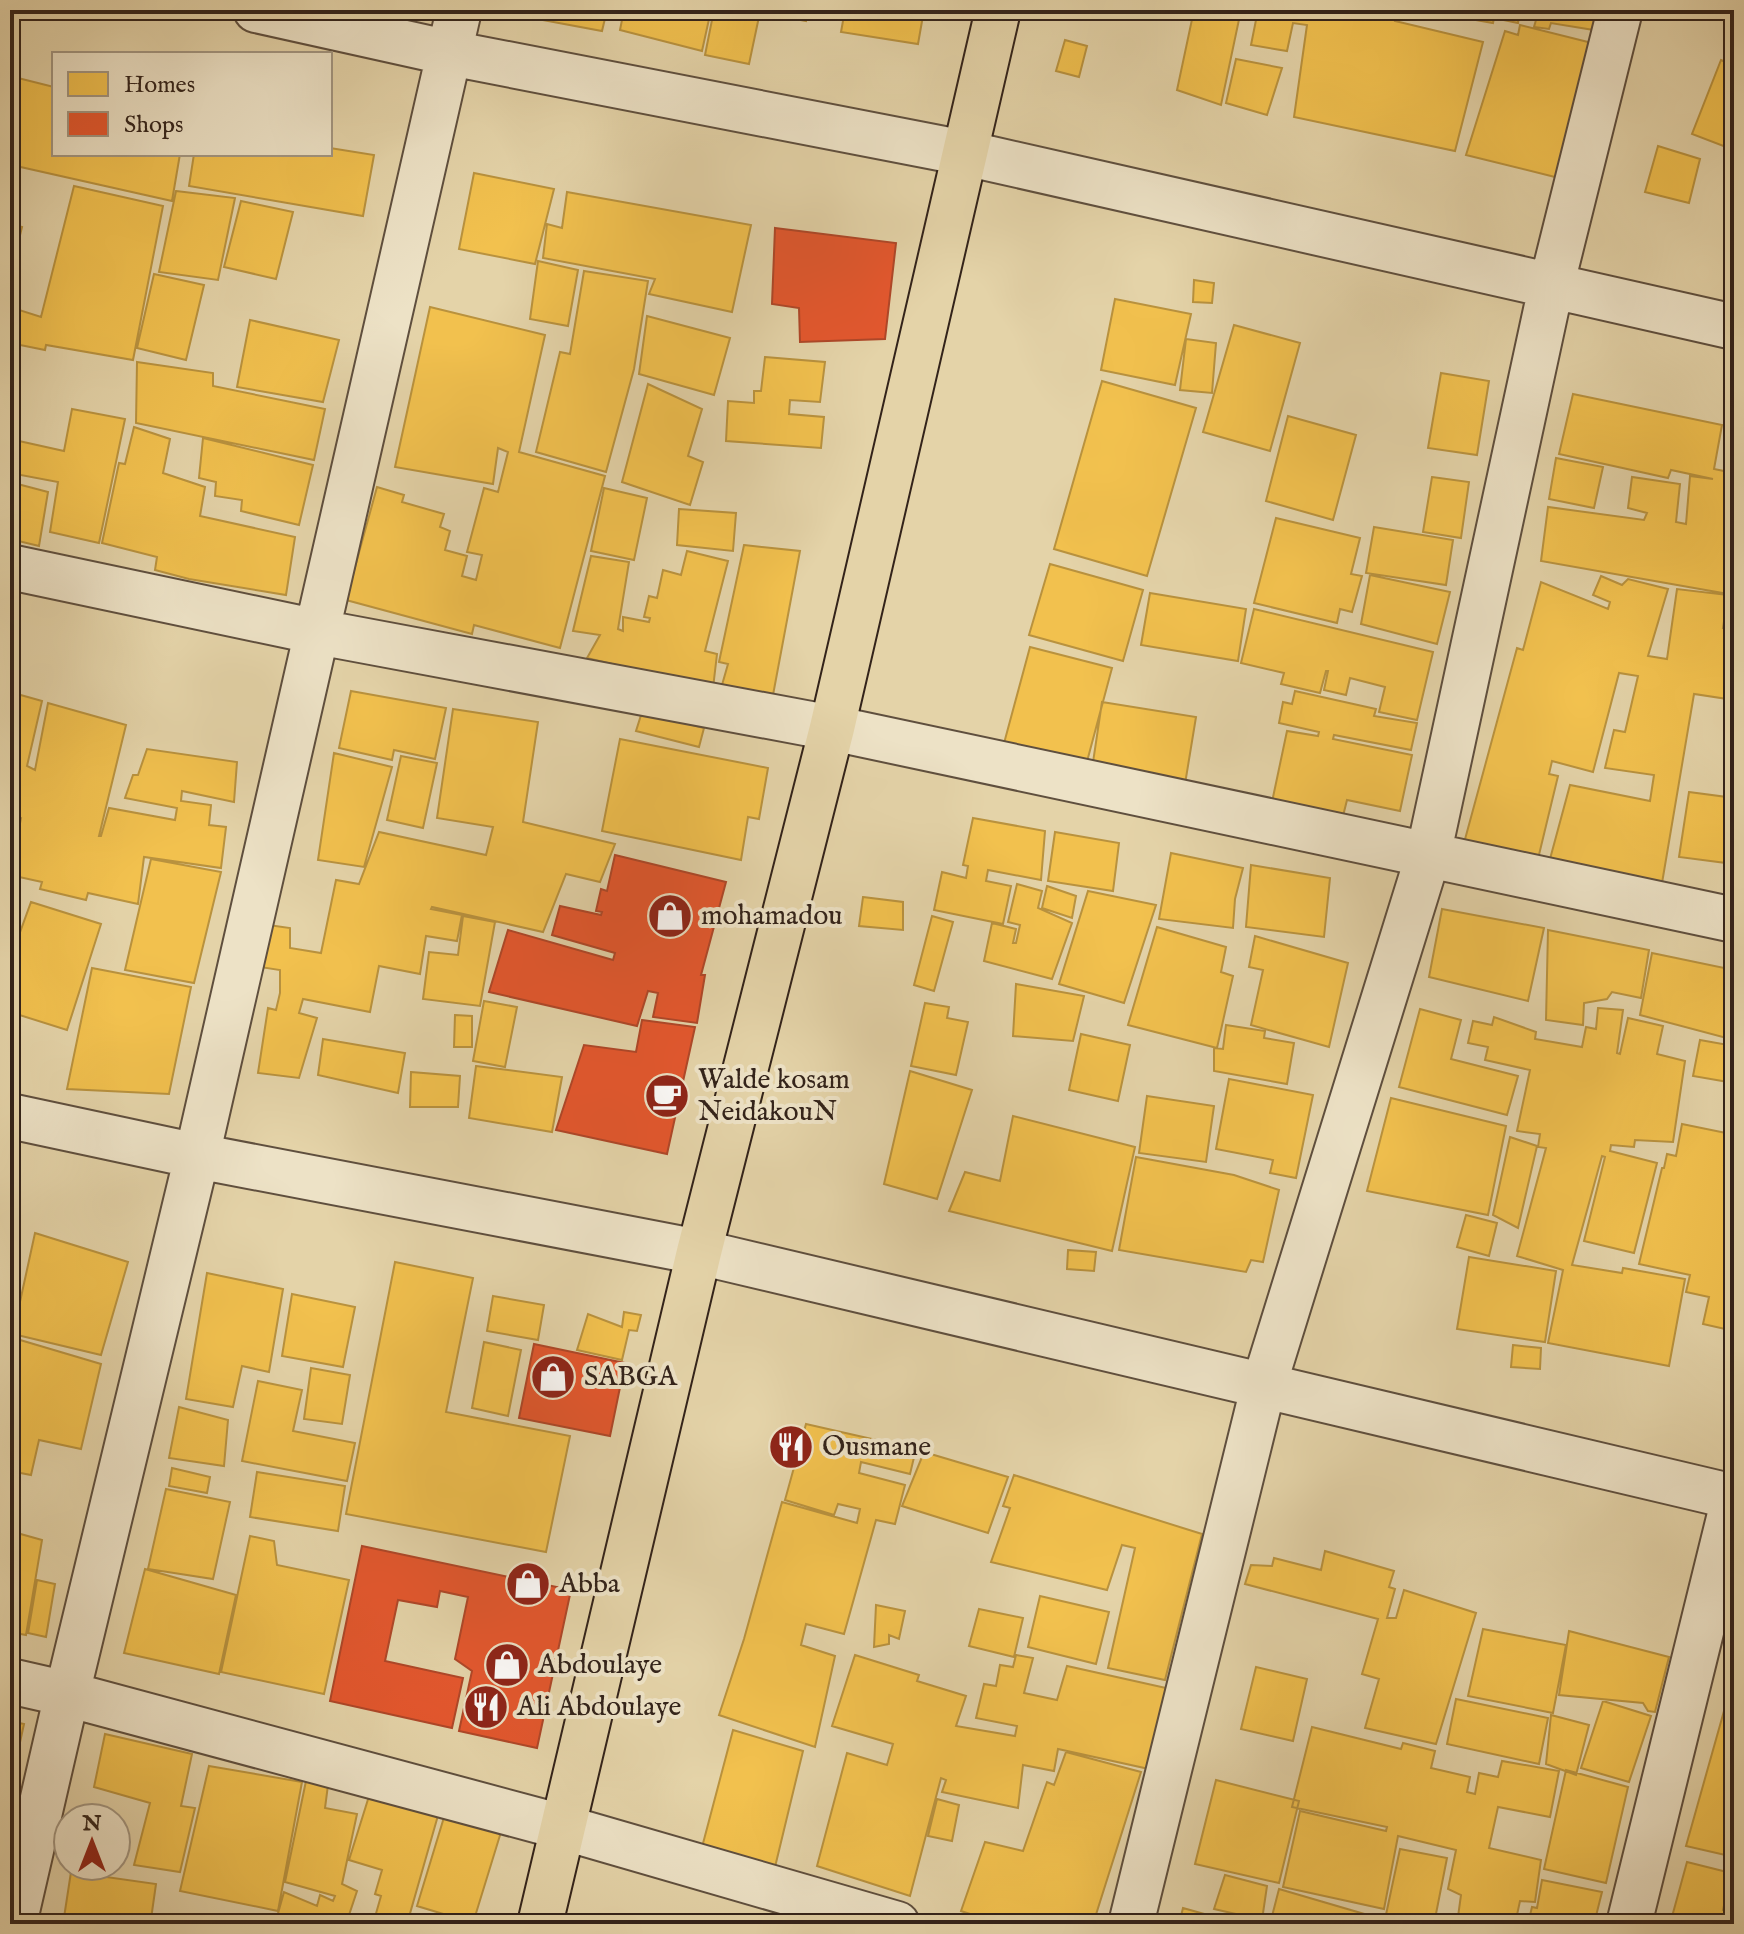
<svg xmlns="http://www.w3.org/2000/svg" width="1744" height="1934" viewBox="0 0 1744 1934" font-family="'IM FELL English',serif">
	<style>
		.homes { fill: #f2c14e; stroke: #b9923e; stroke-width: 2 }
		.shops { fill: #e4572e; stroke: #af4728; stroke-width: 2 }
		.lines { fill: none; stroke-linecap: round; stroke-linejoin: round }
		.minor-casing { stroke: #5f4f3e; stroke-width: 48 }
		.primary-casing { stroke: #33231a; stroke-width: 48 }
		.minor { stroke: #ede2c6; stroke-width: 44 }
		.primary { stroke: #e4d3a8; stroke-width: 44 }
		.labels { text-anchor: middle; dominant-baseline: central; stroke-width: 8; stroke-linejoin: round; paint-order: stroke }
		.poi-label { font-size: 28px; fill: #33231a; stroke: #ede2c6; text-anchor: start }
	</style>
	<rect width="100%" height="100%" fill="#e4d3a8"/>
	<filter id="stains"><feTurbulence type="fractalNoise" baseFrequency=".0025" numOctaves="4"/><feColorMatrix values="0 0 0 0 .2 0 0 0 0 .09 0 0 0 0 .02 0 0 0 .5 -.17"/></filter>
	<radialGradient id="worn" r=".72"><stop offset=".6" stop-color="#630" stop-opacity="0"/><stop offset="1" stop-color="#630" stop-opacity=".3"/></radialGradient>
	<path class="homes" d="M522 10H607L602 31 521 16Z
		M624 10H711L702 51 620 30Z
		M714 10H808L806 21 760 12 749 64 705 55Z
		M845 10H924L918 44 841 32Z
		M1194 10H1241L1221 105 1177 90Z
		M1258 10H1397L1395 21 1483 42 1455 151 1294 117 1307 25 1293 23 1287 51 1251 45Z
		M1420 10H1604L1600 31 1551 23 1549 29 1534 27 1536 20 1519 16 1518 23 1494 18 1493 23Z
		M1709 10H1734V16Z
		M1520 25 1596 44 1559 178 1466 155 1505 31 1518 35Z
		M1065 40 1087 46 1079 77 1056 71Z
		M1236 59 1282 68 1267 115 1226 103Z
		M1721 60 1734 66V150L1692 134Z
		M10 76 54 87V154H180L172 201 16 166 10 195Z
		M1658 146 1700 159 1689 203 1645 192Z
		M330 148 374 155 363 216 189 186 194 154H330Z
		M474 173 554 189 535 264 459 249Z
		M74 186 163 206 133 360 46 345 45 350 10 343V307L41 317Z
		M176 191 235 198 218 280 159 272Z
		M567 192 751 225 732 312 649 294 655 279 543 258 547 224 562 228Z
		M241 201 293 212 276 279 224 267Z
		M10 224 22 227 10 277Z
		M538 261 578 270 568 326 530 319Z
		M584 271 648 281 634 369 606 472 536 452 560 352 570 354Z
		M154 274 204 285 186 360 137 348Z
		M1194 280 1214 283 1212 303 1193 302Z
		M1115 299 1191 314 1175 385 1101 370Z
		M430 307 545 335 519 452 605 476 560 648 474 625 472 634 346 600 377 487 404 495 402 502 444 514 440 527 450 531 445 550 467 556 462 576 476 580 482 555 467 552 484 488 498 492 508 452 498 448 493 484 395 467Z
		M647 316 730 338 714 395 639 374Z
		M250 320 339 340 323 402 237 387Z
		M1234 325 1300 343 1270 451 1203 432Z
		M1186 339 1216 343 1212 393 1180 390Z
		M765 357 825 362 820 402 790 400 789 414 824 417 821 448 726 441 728 401 754 403V391H761Z
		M137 362 213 373V386L325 409 314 460 136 423Z
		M1441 373 1489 381 1477 455 1428 448Z
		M1102 381 1196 408 1147 576 1054 549Z
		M648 384 702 409 688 456 703 462 690 505 622 482Z
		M1573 394 1722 425 1714 469 1724 471 1729 428 1734 429V595L1541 561 1548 507 1644 520 1647 513 1628 508 1632 477 1680 484 1676 522 1686 524 1690 476 1713 479 1671 470 1668 478 1559 454Z
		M72 409 125 419 99 543 50 532 58 482 10 473V439L64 451Z
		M1288 416 1356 435 1333 520 1266 501Z
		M134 427 170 439 163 473 205 487 200 516 295 537 286 595 189 579 155 570 157 557 102 543 119 463 125 464Z
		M203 438 313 465 299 525 241 511 242 500 215 496 216 482 199 478Z
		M1556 458 1603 467 1594 508 1549 499Z
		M1432 477 1469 482 1461 538 1423 532Z
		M10 482 48 492 39 546 10 539Z
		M604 488 647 498 634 560 591 551Z
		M679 509 736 513 733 551 677 545Z
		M1276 518 1360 538 1351 574 1362 576 1352 612 1340 609 1337 623 1254 603Z
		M1374 527 1453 540 1446 585 1366 573Z
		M744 545 800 551 773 695 722 685 728 664 719 662Z
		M687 551 728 561 705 651 717 654 713 688 587 658 600 635 573 631 591 556 629 562 618 629 623 631V617L649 622 650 618 644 617 649 596 657 598 663 570 681 575Z
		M1050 564 1143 590 1123 661 1029 635Z
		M1370 575 1450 592 1437 644 1361 624Z
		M1601 576 1622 585 1628 579 1668 589 1648 656 1667 659 1677 589 1728 595 1723 628 1734 629V700L1694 694 1661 889 1550 859 1570 785 1650 801 1654 775 1605 768 1614 730 1625 732 1638 676 1619 673 1593 772 1552 761 1549 774 1558 776 1537 863 1464 843 1517 648 1523 650 1541 582 1608 609 1610 602 1593 595Z
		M1150 593 1246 609 1238 661 1141 645Z
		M1254 609 1433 652 1417 720 1379 712 1385 687 1350 678 1346 695 1324 690 1328 671H1326L1320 693 1281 684 1284 673 1241 663Z
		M1030 647 1112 668 1085 769 1003 747Z
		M351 691 446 708 435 759 394 750 392 760 339 748Z
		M1295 691 1376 709 1374 716 1417 723 1411 750 1334 735 1333 739 1412 755 1400 811 1347 800 1343 816 1272 802 1287 731 1318 736 1319 732 1279 723 1283 702 1292 704Z
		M10 692 42 701 27 766 35 770 48 703 126 725 99 836H101L109 808 175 820 177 808 125 798 133 775H138L147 749 237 762 234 802 182 791 181 801 211 805 209 825 226 827 221 868 144 857 138 904 88 893 86 900 40 889 42 882 10 875 21 818 10 816Z
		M1102 702 1196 717 1185 784 1092 769Z
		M453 709 538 722 523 822 615 844 600 882 566 874 543 932 432 907 431 909 462 915 457 941 426 936 420 974 379 966 370 1012 303 999 299 1013 317 1018 299 1078 258 1073 268 1008 276 1010 280 993V970L260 967 261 924 290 928V948L321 953 336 880 359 884 379 832 486 855 493 827 437 818Z
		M642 712 704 728 699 747 636 731Z
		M620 739 768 768 759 819 748 817 741 860 602 831Z
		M334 753 392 767 364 867 318 860Z
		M401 756 437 763 423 828 387 820Z
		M1689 792 1734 798V864L1679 857Z
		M973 818 1045 831 1041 880 988 870 986 881 1011 886 1003 924 934 910 942 872 966 878 968 866 963 865Z
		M1055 832 1119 843 1113 891 1048 881Z
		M1171 853 1243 868 1235 899 1233 928 1159 919Z
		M151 859 221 872 194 983 125 970Z
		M1251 865 1330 878 1324 937 1246 927Z
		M1017 884 1042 891 1038 908 1072 923 1052 979 984 961 992 923 1016 929 1013 943H1016L1020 925 1008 922Z
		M1047 886 1076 896 1072 918 1042 908Z
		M1088 891 1156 905 1124 1003 1059 984Z
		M863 897 903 902V930L859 926Z
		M31 902 101 924 67 1030 10 1012V960Z
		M1442 909 1544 928 1528 1001 1429 977Z
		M463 916 495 922 480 1006 423 999 429 952 458 955Z
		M932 916 953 922 934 991 914 985Z
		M1157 927 1226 947 1221 972 1233 976 1217 1048 1128 1025Z
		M1548 930 1649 950 1641 998 1612 992 1607 999 1584 1003 1583 1025 1546 1020Z
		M1255 936 1348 963 1329 1047 1251 1025 1263 970 1249 967Z
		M1652 953 1734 970V1040L1640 1015Z
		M92 968 191 987 169 1094 67 1089Z
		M1016 984 1084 996 1073 1041 1013 1036Z
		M484 1001 517 1007 505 1067 473 1061Z
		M925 1003 949 1007 947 1018 968 1022 956 1075 911 1066Z
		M1598 1008 1623 1010 1617 1053 1620 1054 1628 1018 1663 1026 1657 1054 1685 1061 1673 1142 1635 1140 1634 1147 1611 1145 1610 1151 1657 1163 1634 1253 1584 1241 1605 1157 1602 1156 1572 1265 1622 1273 1623 1268 1685 1279 1669 1366 1548 1343 1563 1270 1517 1256 1546 1148 1538 1147 1540 1134 1517 1131 1530 1070 1485 1060 1488 1047 1468 1043 1473 1021 1492 1025 1494 1017 1536 1032 1535 1039 1582 1047 1586 1027 1596 1029Z
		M1420 1009 1461 1020 1451 1059 1518 1076 1507 1115 1399 1087Z
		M455 1015 472 1016V1047H454Z
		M1226 1025 1265 1031 1264 1038 1294 1043 1287 1084 1214 1071V1048L1223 1049Z
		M1081 1034 1130 1045 1118 1101 1069 1090Z
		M323 1039 405 1053 398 1093 318 1075Z
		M1700 1040 1734 1046V1083L1693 1076Z
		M476 1066 562 1077 552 1132 469 1118Z
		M910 1071 972 1090 937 1199 884 1184Z
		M411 1072 460 1076 458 1107H410Z
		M1229 1079 1313 1095 1296 1178 1270 1173 1273 1160 1216 1149Z
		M1147 1096 1214 1106 1206 1162 1139 1153Z
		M1391 1098 1506 1126 1488 1215 1367 1191Z
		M1013 1116 1135 1147 1112 1251 949 1211 965 1172 1000 1181Z
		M1682 1124 1731 1134 1724 1165 1733 1168 1734 1161V1331L1703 1324 1709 1297 1686 1292 1690 1275 1639 1264 1662 1168H1664L1667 1154 1676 1156Z
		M1510 1137 1537 1146 1518 1228 1493 1215Z
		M1136 1157 1234 1175 1279 1190 1263 1262 1251 1260 1246 1272 1119 1250Z
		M1466 1215 1497 1223 1489 1256 1457 1247Z
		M35 1233 128 1262 101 1355 13 1334Z
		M1068 1250 1096 1252 1094 1271 1067 1269Z
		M1469 1257 1556 1271 1545 1342 1457 1329Z
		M395 1262 473 1278 446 1412 570 1436 546 1552 346 1514Z
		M207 1273 283 1289 269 1372 242 1366 233 1407 186 1399Z
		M292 1294 355 1307 343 1367 282 1356Z
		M493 1296 544 1305 538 1340 487 1331Z
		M624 1312 641 1315 637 1331 629 1330 622 1360 577 1350 588 1314 622 1327Z
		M10 1337 101 1364 81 1449 39 1440 31 1475 10 1471Z
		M484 1342 521 1350 508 1416 472 1408Z
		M1513 1345 1541 1348 1540 1369 1511 1367Z
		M311 1368 350 1375 342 1424 304 1419Z
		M258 1381 302 1390 293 1431 355 1443 347 1481 242 1461Z
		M179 1407 228 1420 224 1466 169 1458Z
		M806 1424 916 1449 910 1474 861 1462 859 1473 905 1485 895 1524 876 1520 844 1634 806 1624 801 1645 835 1656 815 1747 719 1715 744 1639 782 1502 857 1523 860 1509 838 1504 834 1515 785 1500Z
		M924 1452 1008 1477 988 1533 902 1506Z
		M172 1468 210 1477 207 1493 169 1486Z
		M257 1472 345 1486 338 1531 250 1517Z
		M1014 1475 1202 1534 1165 1680 1108 1668 1135 1548 1122 1545 1107 1590 991 1562 1010 1508 1003 1506Z
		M166 1489 230 1502 213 1579 148 1569Z
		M10 1531 42 1540 26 1635 10 1632Z
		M250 1536 274 1541 277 1565 349 1580 324 1694 221 1672Z
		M1325 1551 1394 1571 1389 1587 1395 1589 1387 1618H1396L1404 1590 1476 1613 1436 1744 1365 1728 1379 1679 1362 1674 1378 1619 1245 1584 1251 1565 1272 1566 1274 1558 1321 1570Z
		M145 1569 236 1595 219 1674 124 1653Z
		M37 1580 55 1584 46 1637 28 1633Z
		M1040 1596 1109 1612 1096 1664 1028 1647Z
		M876 1605 905 1611 899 1639 889 1635V1644L874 1647Z
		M979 1609 1023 1618 1014 1657 969 1646Z
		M1483 1629 1566 1645 1553 1713 1468 1696Z
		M1569 1631 1669 1657 1655 1712 1648 1711 1643 1703 1559 1695Z
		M855 1655 919 1675 917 1681 966 1696 956 1726 1015 1736 1017 1726 976 1718 984 1684 996 1686 1000 1665 1013 1667 1016 1655 1033 1658 1024 1693 1057 1700 1067 1666 1166 1688 1149 1769 1058 1749 1054 1771 1023 1765 1018 1808 942 1792 946 1780 941 1778 910 1896 817 1866 847 1753 887 1765 893 1744 832 1726Z
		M1256 1667 1307 1679 1293 1741 1241 1729Z
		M1733 1679H1734V1857L1686 1846Z
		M1456 1699 1548 1718 1539 1764 1447 1744Z
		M1603 1701 1651 1716 1629 1782 1581 1768Z
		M1551 1715 1589 1725 1576 1775 1546 1764Z
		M10 1721 24 1724 10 1788Z
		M1312 1727 1401 1749 1403 1743 1435 1751 1431 1768 1470 1777 1467 1792 1475 1794 1479 1773 1498 1777 1502 1761 1559 1771 1550 1817 1498 1807 1489 1848 1541 1860 1535 1902 1520 1901 1515 1924H1457L1461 1895 1448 1889 1456 1850 1398 1836 1384 1909 1283 1887 1300 1811 1386 1831 1387 1827 1292 1807Z
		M733 1730 803 1751 775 1867 701 1851Z
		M105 1734 192 1754 181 1806 195 1808 180 1872 134 1865 150 1803 94 1787Z
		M1066 1752 1141 1772 1093 1924H1000L961 1911 985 1842 1023 1851 1047 1782 1054 1785Z
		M209 1766 302 1782 278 1911 180 1891Z
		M1566 1770 1628 1787 1606 1883 1544 1869Z
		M1216 1780 1299 1801 1279 1883 1195 1864Z
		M306 1781 328 1785 325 1808 357 1814 342 1884 357 1891 346 1924H275L284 1892 317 1906 320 1895 333 1901 335 1896 285 1882Z
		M370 1793 439 1812 409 1917 448 1924H398L375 1917 381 1896 375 1894 382 1870 349 1860Z
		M937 1799 959 1805 952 1841 928 1836Z
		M445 1814 501 1832 473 1923 417 1906Z
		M1400 1849 1447 1858 1434 1924H1384Z
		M1687 1862 1731 1873 1723 1910 1734 1913V1924H1670Z
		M71 1872 156 1884 151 1919 182 1924H63Z
		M1225 1875 1267 1886 1262 1920 1214 1909Z
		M1542 1880 1602 1892 1594 1924H1528L1532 1907 1537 1908Z
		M1279 1889 1378 1918 1376 1924H1270Z
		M1183 1908 1240 1924H1179Z
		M672 1916 696 1924H669Z"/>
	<path class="shops" d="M775 228 896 243 885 339 800 342 799 308 772 304Z
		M615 855 726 882 701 975H705L697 1023 653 1017 658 993 648 991 637 1026 489 992 508 930 613 960 615 953 552 935 560 906 601 915 602 912 596 911 601 889 607 891Z
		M642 1020 695 1027 667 1154 556 1130 584 1045 636 1052Z
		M534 1344 625 1363 610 1436 519 1418Z
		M362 1546 571 1590 537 1748 459 1731 472 1671 455 1659 468 1597 440 1591 437 1607 398 1600 385 1661 463 1678 452 1728 330 1701Z"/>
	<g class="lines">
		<g class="minor-casing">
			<path id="minor" d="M256 10 450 53 965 153 1734 327
				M10 567 318 632 832 728 1734 920
				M10 1116 197 1156 699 1252 1734 1497
				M10 1681 67 1694 562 1827 897 1924
				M14 1924 67 1694 197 1156 459 10
				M1131 1924 1263 1388 1428 856 1551 287 1620 10
				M1629 1924 1734 1498"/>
		</g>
		<g class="primary-casing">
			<path id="primary" d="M540 1924 699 1252 832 728 998 10"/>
		</g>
		<use href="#minor" class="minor"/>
		<use href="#primary" class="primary"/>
	</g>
	<defs>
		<g id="shop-disc" transform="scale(2.3)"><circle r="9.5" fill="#8f2418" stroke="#ede2c6"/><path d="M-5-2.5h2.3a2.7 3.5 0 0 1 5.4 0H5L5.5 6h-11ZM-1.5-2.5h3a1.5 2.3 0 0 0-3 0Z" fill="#fff"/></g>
		<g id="cafe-disc" transform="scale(2.3)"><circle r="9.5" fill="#8f2418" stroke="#ede2c6"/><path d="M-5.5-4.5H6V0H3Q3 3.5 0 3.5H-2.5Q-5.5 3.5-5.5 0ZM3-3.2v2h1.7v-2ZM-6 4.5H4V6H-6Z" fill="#fff"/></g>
		<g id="restaurant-disc" transform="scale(2.3)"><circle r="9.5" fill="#8f2418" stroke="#ede2c6"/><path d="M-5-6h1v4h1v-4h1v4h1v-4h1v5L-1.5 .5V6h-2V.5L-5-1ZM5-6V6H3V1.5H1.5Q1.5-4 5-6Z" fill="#fff"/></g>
	</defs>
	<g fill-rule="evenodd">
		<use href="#shop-disc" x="670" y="916"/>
		<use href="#cafe-disc" x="667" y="1096"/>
		<use href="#shop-disc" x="553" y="1377"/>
		<use href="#restaurant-disc" x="791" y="1447"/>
		<use href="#shop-disc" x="528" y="1584"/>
		<use href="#shop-disc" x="507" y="1665"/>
		<use href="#restaurant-disc" x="486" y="1707"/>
	</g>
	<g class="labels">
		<g class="poi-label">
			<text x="701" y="916">mohamadou</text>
			<text x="698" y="1080">Walde kosam<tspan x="698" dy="32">NeidakouN</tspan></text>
			<text x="584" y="1377">SABGA</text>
			<text x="822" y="1447">Ousmane</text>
			<text x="559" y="1584">Abba</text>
			<text x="538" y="1665">Abdoulaye</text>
			<text x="517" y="1707">Ali Abdoulaye</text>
		</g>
	</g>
	<rect width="1744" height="1934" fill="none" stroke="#e4d3a8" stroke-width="40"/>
	<rect x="12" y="12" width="1720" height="1910" fill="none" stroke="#33231a" stroke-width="4"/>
	<rect x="20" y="20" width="1704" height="1894" fill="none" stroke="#33231a" stroke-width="2"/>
	<rect x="52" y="52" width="280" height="104" fill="#ede2c6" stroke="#a39681" stroke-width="2"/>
	<rect x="68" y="72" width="40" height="24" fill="#f2c14e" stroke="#a39681" stroke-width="2"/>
	<text x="124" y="92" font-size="24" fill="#33231a">Homes</text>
	<rect x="68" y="112" width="40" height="24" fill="#e4572e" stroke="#a39681" stroke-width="2"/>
	<text x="124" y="132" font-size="24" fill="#33231a">Shops</text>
	<g transform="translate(92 1842)"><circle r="38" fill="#ede2c6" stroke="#a39681" stroke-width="2"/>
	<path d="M0-6L14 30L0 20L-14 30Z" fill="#8f2418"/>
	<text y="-12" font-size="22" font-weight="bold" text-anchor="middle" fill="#33231a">N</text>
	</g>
	<rect width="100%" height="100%" filter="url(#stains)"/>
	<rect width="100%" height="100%" fill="url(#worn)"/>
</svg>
